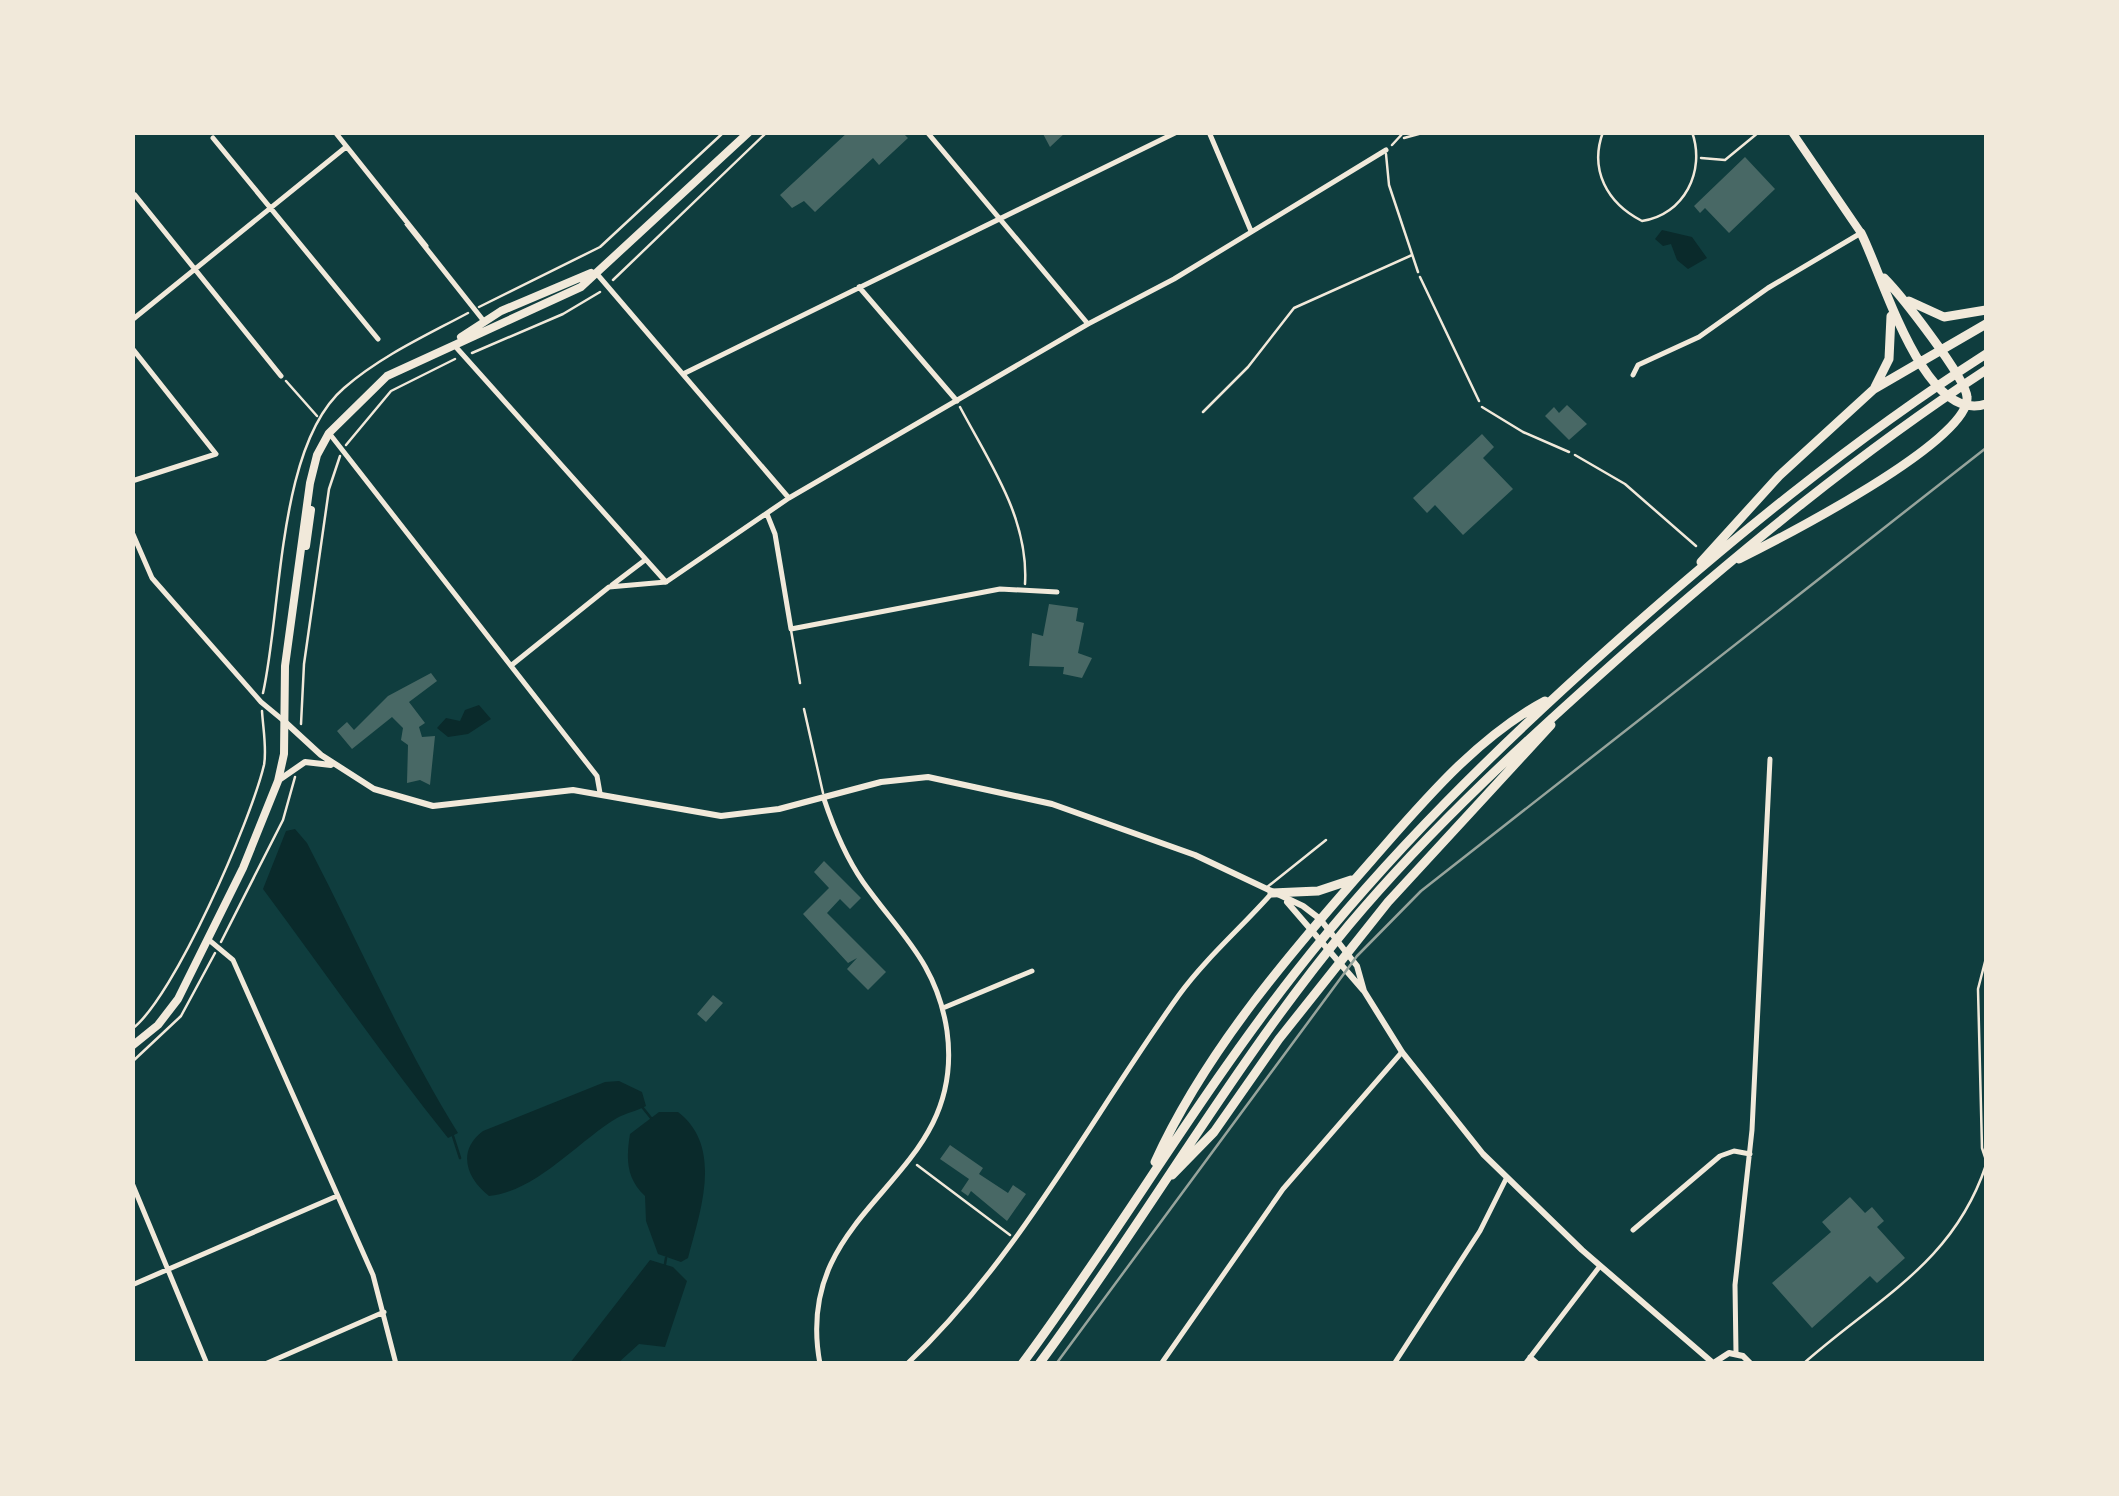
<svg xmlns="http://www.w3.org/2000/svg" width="2119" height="1496" viewBox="0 0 2119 1496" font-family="'Titillium Web',sans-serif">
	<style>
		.water { fill: #0a2a2b }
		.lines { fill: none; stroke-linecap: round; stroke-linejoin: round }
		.stream { stroke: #0a2a2b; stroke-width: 2.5 }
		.building { fill: #486865 }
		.path { stroke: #f1e9da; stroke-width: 2.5 }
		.service { stroke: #f1e9da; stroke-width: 2.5 }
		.minor { stroke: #f1e9da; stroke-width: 5 }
		.tertiary { stroke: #f1e9da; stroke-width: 6 }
		.secondary { stroke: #f1e9da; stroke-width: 8 }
		.trunk { stroke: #f1e9da; stroke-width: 9 }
		.rail { stroke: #97a49c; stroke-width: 2.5 }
	</style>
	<rect width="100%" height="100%" fill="#0f3d3e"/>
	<path class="water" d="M1662 230 1692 237 1707 258 1688 269 1677 260 1671 244 1663 246 1655 239Z
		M479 705 491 719 468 734 448 737 437 728 446 718 460 721 465 710Z
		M295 829 307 843C357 939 401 1041 458 1133L448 1138C383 1057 325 972 263 889L286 831Z
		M619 1081 642 1092 646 1106C637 1111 626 1113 617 1118 577 1142 537 1191 489 1196 467 1179 456 1151 483 1131L605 1082Z
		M659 1112H678C724 1147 700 1212 688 1258L681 1262 658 1254 646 1221 645 1196C626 1178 626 1159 630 1134Z
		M650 1260 673 1267 687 1281 665 1347 639 1344 618 1363H570Z"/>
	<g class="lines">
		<path class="stream" d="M643 1108 651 1118
			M453 1136 460 1158
			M665 1264 666 1258"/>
	</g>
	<path class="building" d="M848 132H902L908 138 879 165 873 158 815 212 804 201 792 208 780 195Z
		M1042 132H1066L1050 147Z
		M1745 157 1775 189 1729 233 1705 208 1700 213 1694 206Z
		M1567 405 1587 424 1569 440 1545 416 1554 407 1559 413Z
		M1482 434 1494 447 1483 458 1513 489 1463 535 1435 505 1427 513 1413 498Z
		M1049 604 1078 608 1076 621 1084 623 1078 653 1092 658 1082 678 1063 674 1064 667 1029 666 1032 633 1043 636Z
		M431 673 437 681 409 702 425 723 419 727 422 737 435 736 430 785 420 780 407 783 408 745 401 740 403 728 392 717 352 749 337 731 347 722 354 730 388 696Z
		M824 861 861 898 850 909 840 899 827 913 886 972 868 990 847 969 857 958 848 963 803 914 829 888 814 872Z
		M713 995 723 1003 706 1022 697 1014Z
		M950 1145 983 1168 979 1174 1008 1193 1013 1185 1026 1194 1007 1221 971 1191 968 1196 961 1191 969 1179 940 1159Z
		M1850 1197 1865 1213 1872 1207 1884 1221 1877 1227 1905 1258 1877 1283 1870 1276 1812 1328 1772 1283 1831 1232 1822 1222Z"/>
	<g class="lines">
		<path class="path" d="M1561 132H1581
			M1404 138 1426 132
			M1392 145 1404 132
			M1420 277 1479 401
			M613 280 767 132
			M479 307 600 247 724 132
			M472 353 563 314 600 292
			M286 381 317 416
			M960 407C989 462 1029 518 1025 584
			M346 445 391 391 455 359
			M1575 455 1625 484 1696 546
			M263 693C282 609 277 445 344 388 381 356 425 336 468 313
			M301 724 304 664 329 489 340 456
			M221 942 283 820 295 777
			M1986 958 1978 989 1982 1148 1986 1160
			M132 1029C174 998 251 820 264 765 267 749 263 728 262 711
			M132 1062 181 1016 215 953
			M917 1165 1010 1235
			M1803 1364C1876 1299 1953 1264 1986 1165"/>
		<path class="service" d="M1603 132C1589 170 1607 203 1642 221 1684 215 1706 171 1692 132
			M1386 154 1389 185 1418 272
			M1701 158 1725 160 1759 132
			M1482 407 1523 432 1569 452
			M1203 412 1248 367 1294 308 1412 255
			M791 630 800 683
			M804 709 823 793
			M1266 888 1326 840"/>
		<path class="minor" d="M335 132 426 246
			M927 132 1088 324
			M1209 132 1251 231
			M213 138 378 339
			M135 195 281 376
			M407 224 483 320
			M597 274 788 497
			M859 287 957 401
			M132 320 346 147
			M455 346 666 582
			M132 348 216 454 132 481
			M685 373 1177 132
			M1633 375 1638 365 1699 337 1768 288 1861 233
			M329 433 597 776 600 793
			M767 514 775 534 791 629 1000 589 1057 592
			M132 532 152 578 261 702 284 721
			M666 582 789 498 1088 324 1174 279 1386 150
			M612 585 645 560
			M513 664 609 587 666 582
			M209 940 233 960 373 1275 396 1364
			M943 1008 1032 971
			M132 1183 207 1364
			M1633 1230 1720 1156 1734 1151 1750 1154
			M132 1285 337 1196
			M1736 1353 1735 1285 1752 1130 1770 759
			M1530 1357 1538 1364
			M265 1364 384 1312
			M820 1364C790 1203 968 1184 947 1031 937 963 900 934 863 882 845 856 834 829 824 799
			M907 1364C1019 1258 1090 1119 1179 995 1206 958 1241 928 1272 893
			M1161 1364 1283 1189 1402 1052
			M1394 1364 1480 1231 1506 1179
			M1525 1364 1600 1266"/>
		<path class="tertiary" d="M284 721 321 755 374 789 433 806 573 790 721 816 779 809 881 782 928 777 1052 804 1195 855 1303 906 1320 919 1357 966 1364 991 1402 1052 1483 1154 1582 1250 1713 1363
			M279 780 305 762 331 765
			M1287 902 1363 990
			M1712 1364 1729 1353 1743 1356 1751 1364"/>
		<path class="secondary" d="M1792 132 1861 233
			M461 337 501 311 591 273
			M306 546 311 510
			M132 1046 158 1025 178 999 243 868 278 781 284 754 285 666 310 483 317 455 329 433 387 376 581 287 749 132"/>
		<path class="trunk" d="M1861 233C1883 276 1924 425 1986 404
			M1909 301 1944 317 1986 310
			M1875 387 1889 359 1891 316
			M1739 559C1779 539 1971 441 1967 397 1966 378 1900 294 1884 278
			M1701 562 1779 476 1874 389 1986 324
			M1272 893 1318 891 1351 880
			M1155 1162C1206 1050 1292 951 1372 860 1423 802 1477 737 1545 701
			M1172 1175 1214 1132 1279 1039 1388 902 1551 725
			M1022 1364C1117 1236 1197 1098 1295 973 1389 853 1497 748 1610 647 1729 541 1852 440 1986 354
			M1039 1364C1146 1220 1234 1063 1349 925 1434 824 1531 736 1629 649 1743 549 1859 453 1986 370"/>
		<path class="rail" d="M1056 1364 1357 956 1421 891 1986 448"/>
	</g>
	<rect width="2119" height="1496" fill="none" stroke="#f1e9da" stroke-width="270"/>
</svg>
